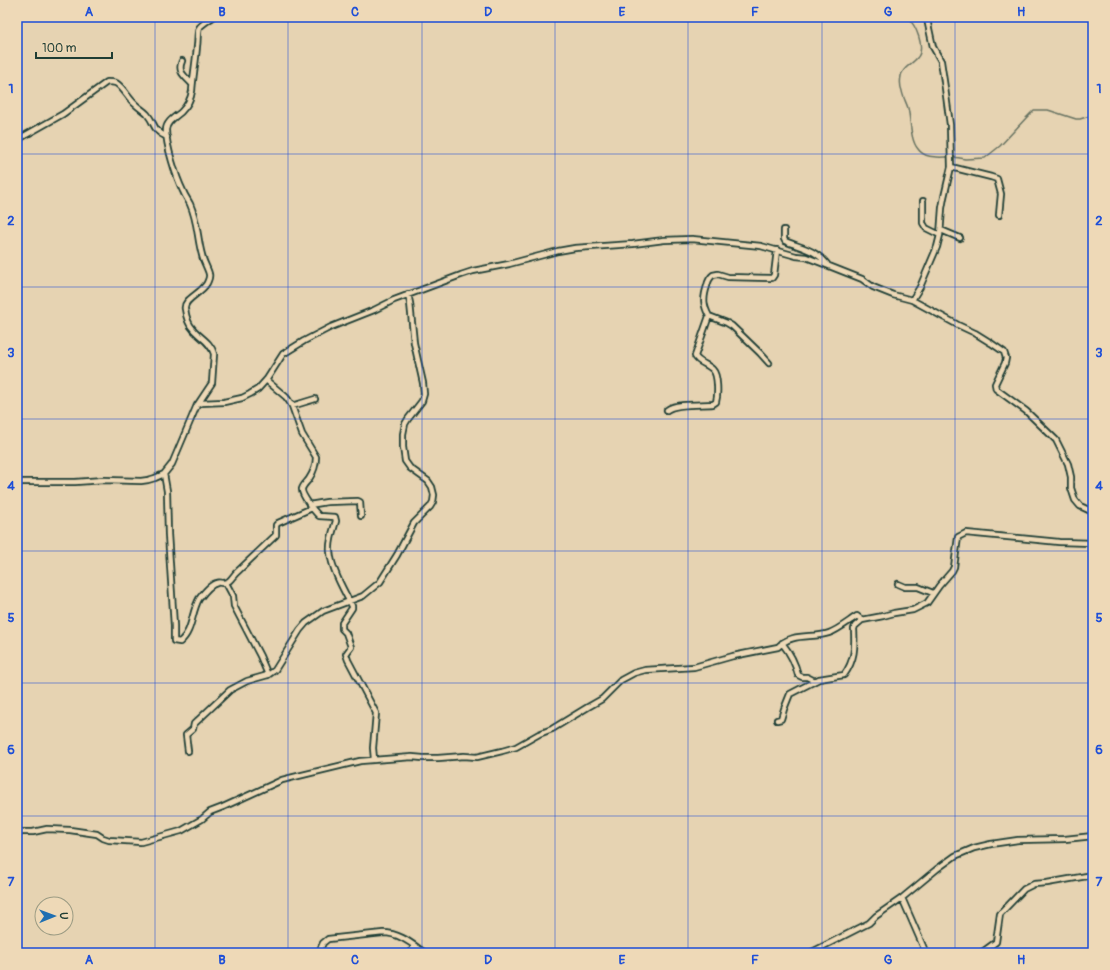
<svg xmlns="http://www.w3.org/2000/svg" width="1110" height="970" viewBox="0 0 1110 970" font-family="Pangolin,sans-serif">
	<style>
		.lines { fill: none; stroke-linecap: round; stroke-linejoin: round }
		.stream { stroke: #687362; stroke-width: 1.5 }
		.street-casing { stroke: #1f3d34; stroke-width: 8 }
		.street { stroke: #eed9b7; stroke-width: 4.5 }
		.grid { fill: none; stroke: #1d4ed8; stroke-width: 1; stroke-opacity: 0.55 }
		.neatline { fill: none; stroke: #1d4ed8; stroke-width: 1.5 }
		.grid-label { font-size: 13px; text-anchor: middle; font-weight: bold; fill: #1d4ed8 }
	</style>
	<rect width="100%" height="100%" fill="#e6d3b2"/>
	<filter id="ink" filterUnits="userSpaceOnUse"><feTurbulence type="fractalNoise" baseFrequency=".025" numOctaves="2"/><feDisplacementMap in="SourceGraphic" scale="8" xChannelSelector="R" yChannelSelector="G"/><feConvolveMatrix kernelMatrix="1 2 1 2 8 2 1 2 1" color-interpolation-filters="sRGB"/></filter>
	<g filter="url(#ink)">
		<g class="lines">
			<path class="stream" d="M907 17C916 25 926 48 917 58 912 64 902 68 901 76 900 81 900 86 902 91 903 97 906 102 908 108 911 120 910 140 918 149 925 159 938 157 949 157
				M953 157 960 158 965 159 985 158 1000 146 1027 117 1034 110H1048L1076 119H1080L1093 115"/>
			<g class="street-casing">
				<path id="street" d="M182 61C177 72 185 76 192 84
					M17 140 63 114 107 82C110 82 113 82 116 83 124 88 128 98 135 104 139 108 143 110 147 114 156 125 152 130 167 137
					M951 167 991 177 997 179 1001 194 999 215
					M923 201V223L926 228 940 235
					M784 230V239L785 241C801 248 815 249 827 264
					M941 230 960 238
					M912 300 920 287 937 247 940 235 942 208 944 197 951 167 950 125 945 88 941 61 933 47 928 24 927 17
					M769 363 760 353 732 326 727 323 709 316C703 305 703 298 707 286 708 281 709 278 713 275L718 274 728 277 772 278 774 275 777 250
					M266 380 286 397 289 401 292 406 302 434 316 457C316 464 313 473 309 479 307 482 303 485 302 489 301 495 315 512 319 516L335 517 336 521C333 531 329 541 330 551 331 568 344 591 352 606V608L342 623V629L346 633 351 647 346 654 348 660 376 713 373 748 374 759
					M198 404 212 383 214 354C211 342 199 337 193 329 188 324 186 316 185 309 183 299 201 294 207 283 208 280 210 278 209 274 208 269 203 261 202 255 197 237 198 222 190 204 188 200 185 196 183 191 176 177 166 145 166 130 166 122 175 117 181 112 186 107 191 99 192 91 193 76 196 61 197 46 198 41 197 33 199 28 202 24 209 20 213 17
					M292 406 315 399
					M667 410C675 403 702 405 713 404L716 402C718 395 718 375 713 370 708 364 698 363 695 356L709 316
					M164 474 167 491 168 534 174 626V641L180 642C193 631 191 613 199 599 202 595 211 584 217 583 219 582 221 583 223 583 229 583 231 579 235 574L276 535V525L278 523 312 508
					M17 483 22 482H75L104 480 141 481 148 480 155 478 164 474 172 464 197 405 201 403 224 402 242 398 250 394 258 389 267 379 283 354 304 341 331 327 374 310 394 300 461 275 473 271 509 264 558 251 575 248 633 244 664 240 692 239 761 246 796 256 806 257 819 262 862 279 873 287 893 295 912 300 958 325 975 333 991 343 1004 352 1006 358 1005 363 995 384 996 389 1026 411 1056 440 1068 464 1071 477V488L1075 500 1080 506 1093 512
					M309 505 327 502 358 501 360 502 361 516
					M898 584 905 587H918L933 593
					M782 643C790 653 795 662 798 675L802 677H807L815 681
					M268 675 275 670 300 630 306 623 323 611 363 596 380 582 397 555 414 523 430 507 433 502 434 495 432 487 428 481 410 468 405 461 403 447V434L405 424 408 419 422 401 424 394 423 383 414 343 410 303 408 294
					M777 720 781 719 784 709 790 694 819 679 844 675C855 660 855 647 854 629L855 626 862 620 883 616 894 613 913 610 927 603 939 586 952 571 954 567 958 537 966 533 1059 542 1093 543
					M188 751 186 735 193 729 194 724 230 690 247 681 268 675 260 656 234 606 233 596 226 583
					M17 832H33L47 829 70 830 97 834 103 838 109 840 141 842 152 839 181 831 202 819 210 812 223 807 282 780 294 777 360 761 412 757 423 758H438L464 756 477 757 502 751 516 747 539 734 552 729 588 707 602 699 621 680 634 673 645 670 694 667 733 656 778 647C792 632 812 639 829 633 838 630 849 621 857 616L862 620
					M902 898 926 953
					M316 953 319 952 323 943 328 939 383 933C400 933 412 944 425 953
					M411 953 414 946
					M810 953 869 923 876 916 902 898 937 869 955 856 974 848 991 844 1018 840 1065 839 1093 836
					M981 953 996 942 1000 914 1024 889 1034 884 1047 883 1087 876 1093 874"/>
			</g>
			<use href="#street" class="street"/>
		</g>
	</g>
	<path class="grid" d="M155 17V953M288 17V953M422 17V953M555 17V953M688 17V953M822 17V953M955 17V953M17 154H1093M17 287H1093M17 419H1093M17 551H1093M17 683H1093M17 816H1093"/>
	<rect width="1110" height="970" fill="none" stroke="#eed9b7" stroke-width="44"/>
	<g transform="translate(54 916) rotate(89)"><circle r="19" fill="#eed9b7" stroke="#9b9b83"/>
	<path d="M0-3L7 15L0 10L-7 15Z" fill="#1f6fb2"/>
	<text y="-6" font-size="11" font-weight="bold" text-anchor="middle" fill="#1f3d34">U</text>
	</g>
	<path d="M36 52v6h76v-6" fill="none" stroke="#1f3d34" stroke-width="2"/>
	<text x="42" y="52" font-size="12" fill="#1f3d34" stroke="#eed9b7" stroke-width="3" paint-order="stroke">100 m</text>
	<rect x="22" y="22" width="1066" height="926" class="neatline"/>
	<g class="grid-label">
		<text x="89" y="16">A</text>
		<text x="222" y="16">B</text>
		<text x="355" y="16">C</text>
		<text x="488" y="16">D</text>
		<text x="622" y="16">E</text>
		<text x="755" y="16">F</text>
		<text x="888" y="16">G</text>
		<text x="1021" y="16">H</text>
		<text x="11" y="93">1</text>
		<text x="1099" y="93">1</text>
		<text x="11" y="225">2</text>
		<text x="1099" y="225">2</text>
		<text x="11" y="357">3</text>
		<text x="1099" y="357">3</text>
		<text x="11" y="490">4</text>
		<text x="1099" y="490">4</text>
		<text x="11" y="622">5</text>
		<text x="1099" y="622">5</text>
		<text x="11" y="754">6</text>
		<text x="1099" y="754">6</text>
		<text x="11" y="886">7</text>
		<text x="1099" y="886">7</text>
		<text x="89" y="964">A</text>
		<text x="222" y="964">B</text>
		<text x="355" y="964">C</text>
		<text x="488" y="964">D</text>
		<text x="622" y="964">E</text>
		<text x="755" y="964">F</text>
		<text x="888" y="964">G</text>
		<text x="1021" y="964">H</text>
	</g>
</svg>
